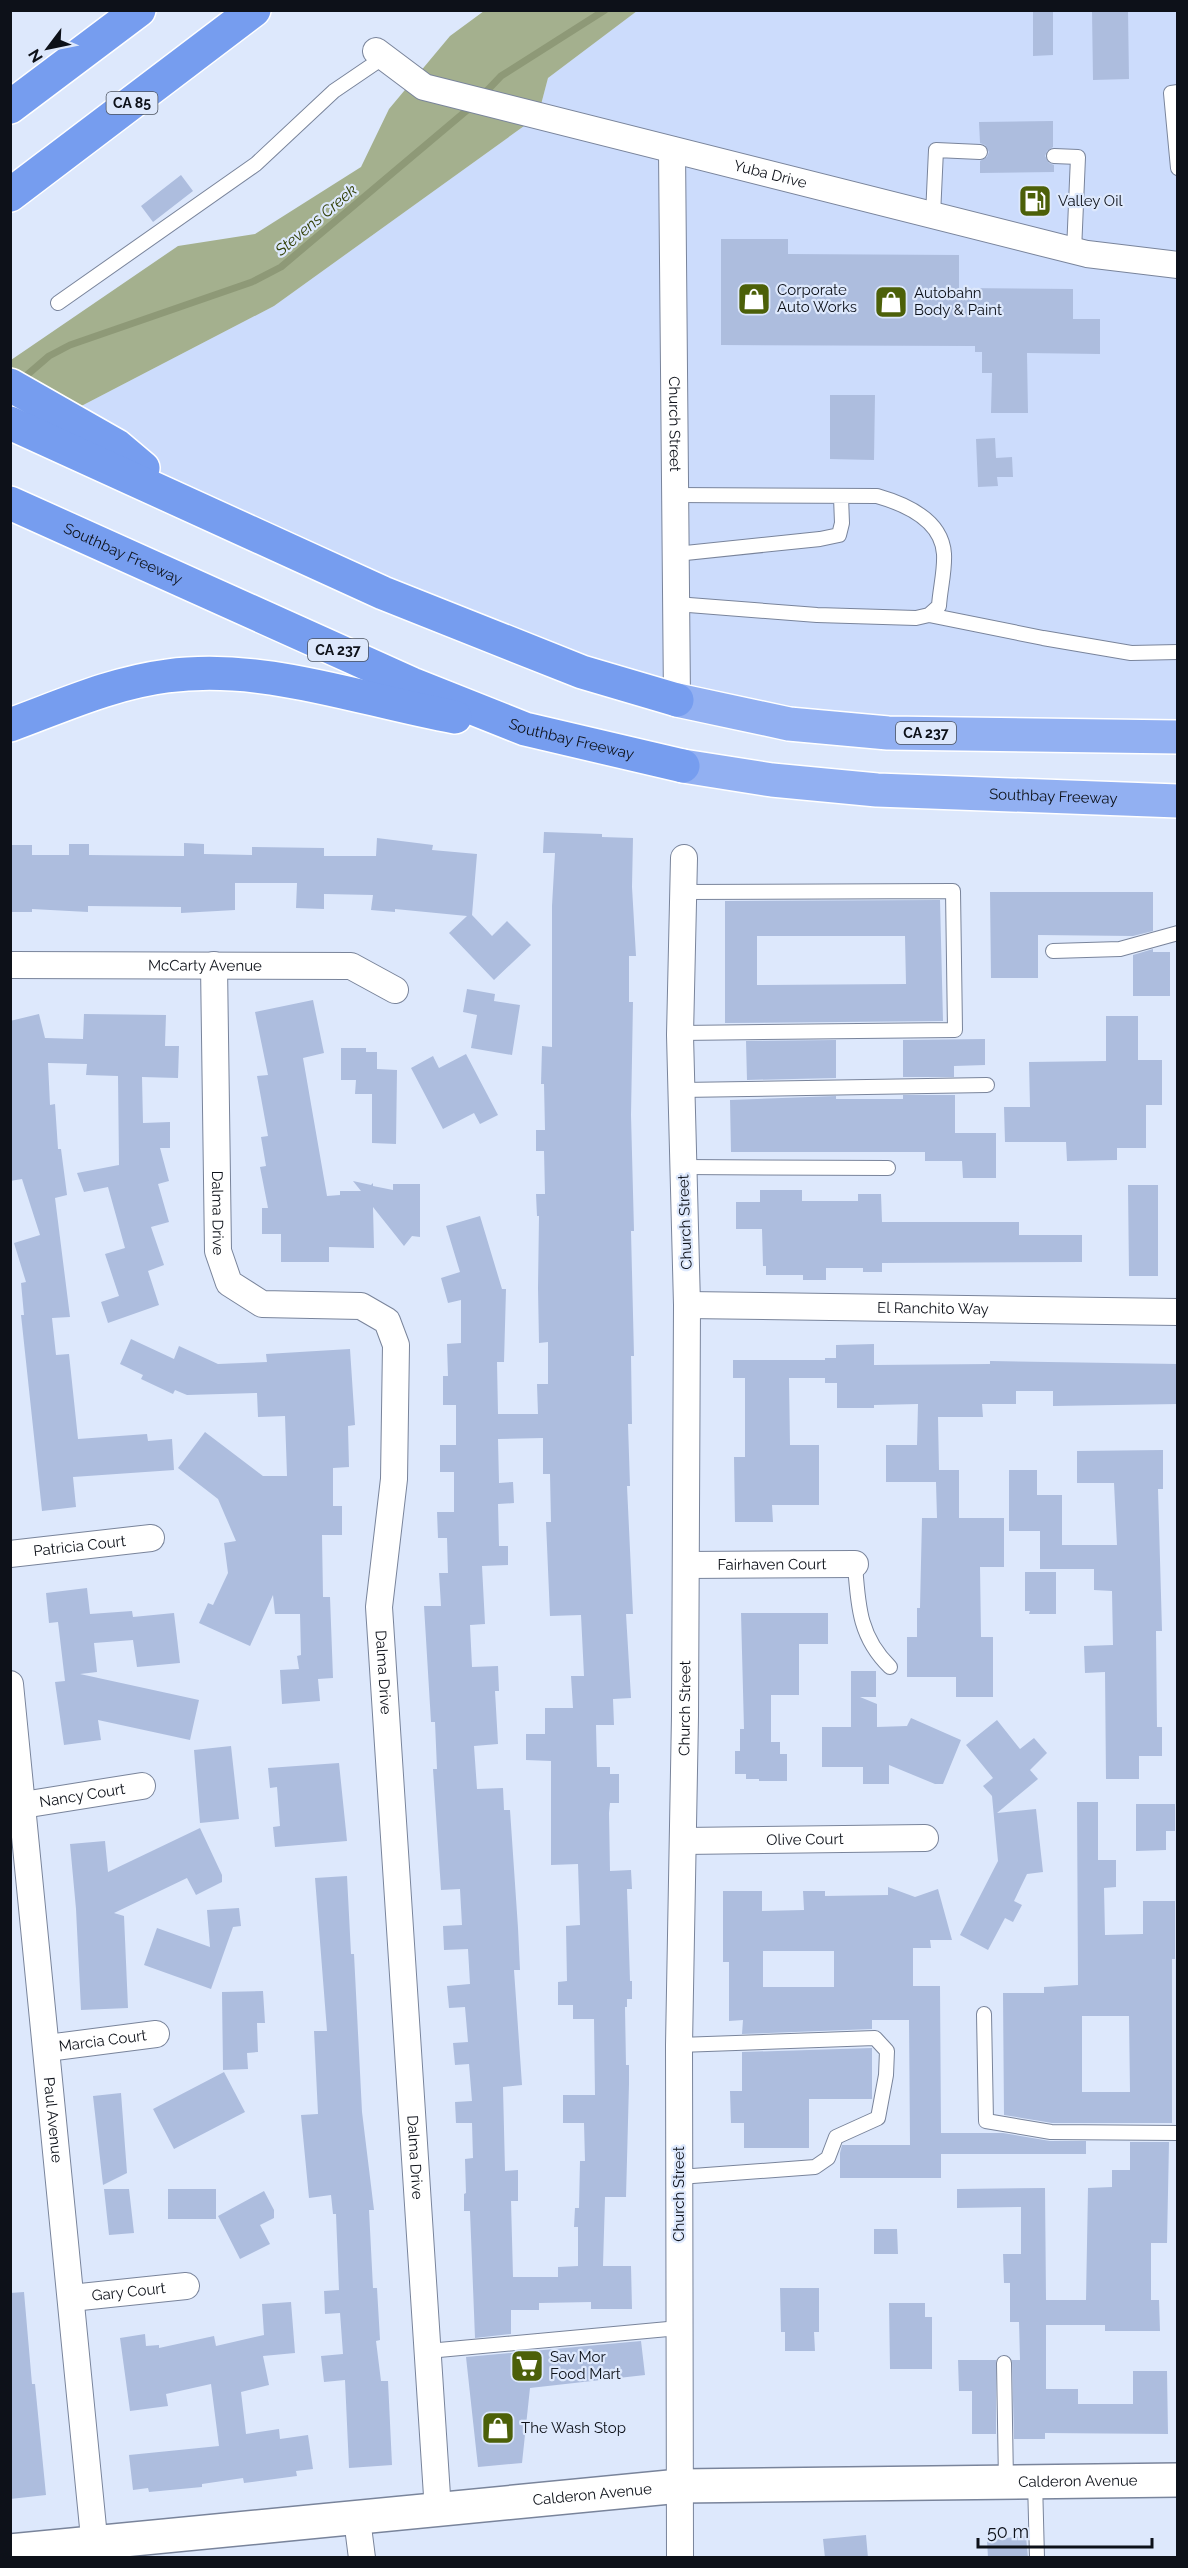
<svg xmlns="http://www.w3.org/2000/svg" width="1188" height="2568" viewBox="0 0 1188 2568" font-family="Raleway,sans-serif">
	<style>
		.built { fill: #ccdcfc }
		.forest { fill: #a4b08e }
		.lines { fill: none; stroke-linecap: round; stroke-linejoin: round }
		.stream { stroke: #8e9977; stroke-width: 7 }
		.building { fill: #adbdde; fill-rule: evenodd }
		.service-casing { stroke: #79849b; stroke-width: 16 }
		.minor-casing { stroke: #79849b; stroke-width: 28 }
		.tertiary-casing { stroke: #79849b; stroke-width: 36 }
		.trunk-casing { stroke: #fff; stroke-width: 36 }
		.motorway-casing { stroke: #fff; stroke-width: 36 }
		.service { stroke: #fff; stroke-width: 14 }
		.minor { stroke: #fff; stroke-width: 26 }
		.tertiary { stroke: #fff; stroke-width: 33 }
		.trunk { stroke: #92b0f2; stroke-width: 33 }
		.motorway { stroke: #769def; stroke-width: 33 }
		.labels { text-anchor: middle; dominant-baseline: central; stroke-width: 4.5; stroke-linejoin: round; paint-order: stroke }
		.shield { fill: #dde8fc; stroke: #4b525d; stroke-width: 1.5 }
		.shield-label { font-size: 14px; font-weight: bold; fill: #0d1119 }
		.street-label { font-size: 15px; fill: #0d1119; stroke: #dde8fc }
		.poi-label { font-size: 15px; fill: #0d1119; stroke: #dde8fc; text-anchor: start }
		.water-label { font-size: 16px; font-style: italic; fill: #324006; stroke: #dde8fc }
	</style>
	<rect width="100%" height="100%" fill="#dde8fc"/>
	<path class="built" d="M637 11H1177V737L888 733 677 700 184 501 64 415 274 306 538 116 548 78Z"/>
	<path class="forest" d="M484 11H637L548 78 538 116 274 306 64 415 11 385V360L178 246 255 234 361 167 389 109 450 36Z"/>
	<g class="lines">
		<path class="stream" d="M482 96 501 76 605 10
			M20 381 49 356 70 345 252 282 281 267 472 106"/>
	</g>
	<path class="building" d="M1033 10H1053V55L1033 56Z
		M1092 10H1128L1129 79 1093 80Z
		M1053 121V147L1047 151 1045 156 1049 163 1054 165V172L980 173V161L987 157 989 152 985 145 980 143 979 122Z
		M181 175 193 191 153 222 141 206Z
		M721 239H788V254L959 255V288L1073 289V319H1100V354L1027 353 1028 413H991L992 373H982V352H975V346L721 345Z
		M830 395H875L874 460 830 459Z
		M995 438 996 458 1012 457 1013 477H997L998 486 978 487 976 439Z
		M544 832 602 834V837L633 838 632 887 636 956H629V1002H633L631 1115 634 1231H631L634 1356H631L632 1424H628L630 1486H627L633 1614H626L631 1698 613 1699 614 1725H596L597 1767H610V1774H619V1803H610L609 1813 610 1871 631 1870 632 1889H627L630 1981H632V1999H627V2007H625L626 2065H629V2084L626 2197H605L603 2266H631L632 2309H591V2302L539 2303V2310H511V2334L475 2338 470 2211H464V2194L466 2193 465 2159 473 2158 472 2123H456L455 2102 472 2101 469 2064 455 2065 453 2043 468 2042 465 2007 449 2008 447 1986 470 1984 468 1949 444 1950 443 1926 462 1925 460 1889 441 1890 433 1769H437L435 1722H431L424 1606H441L439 1573H448L447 1538H438L437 1512H454V1472H440V1445H456V1405H443V1376H448L447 1344 461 1343V1300L448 1303 441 1278 460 1272 446 1226 480 1216 502 1289H506L504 1362H497L498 1414H538L537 1384H548V1342L539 1343 538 1288 539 1216H537L536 1194H545L544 1151H536V1130H545L544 1084H541L542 1046 552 1047V906L555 853H543ZM543 1438V1474H550L551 1522H546L550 1616 581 1615 584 1676H571L573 1708H545V1734H526V1760L551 1761V1865L578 1864 580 1925 566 1926 567 1981 558 1982V2005H573V2019H594L595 2095H563V2123H584L585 2161H580L579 2208H575L574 2227H578V2266L558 2267V2277H513L511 2201H518V2170L505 2171 503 2087 522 2085 514 1970H520L518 1928 510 1810H504L503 1788 477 1789 474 1746 498 1744 495 1691H499L498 1666 472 1667 470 1625 485 1624 482 1566 508 1565V1546H499L498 1504 514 1503 513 1482 499 1483 498 1439Z
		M377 838 433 845 432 850 477 854 472 915 492 936 507 921 531 945 494 980 449 933 467 916 395 909V912L371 910 373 895 324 894V909L296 908 297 883H235V910L181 913V907L88 906V912L32 909V912H10V845H32V855H69V844H89V855L184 856V843L204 844V854L252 855V847L324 848V856H376Z
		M990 892H1153V931L1133 936 1038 935V978H991Z
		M940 900 943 1021 725 1023V901ZM757 936H905L906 984 757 985Z
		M1153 949V952H1170V996H1133V955Z
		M467 989 495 994 494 1001 520 1005 512 1055 471 1048 477 1015 463 1012Z
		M313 1000 324 1053 303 1058 327 1196 340 1195V1191H361L353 1181 371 1185 373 1183V1186L393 1190V1184H420V1237L412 1236 404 1246 373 1207 374 1248 329 1247V1262H281V1234H262V1208H268L260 1167 266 1166 261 1137 268 1136 257 1076 268 1075 255 1012Z
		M39 1014 45 1038 83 1039 84 1014 166 1015 165 1046H179L178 1078 142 1077 143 1123 170 1122V1148H160L169 1181 158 1184 169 1222 151 1227 164 1265 148 1271 159 1305 108 1323 101 1302 119 1296 105 1254 125 1248 108 1187 84 1192 77 1173 119 1165 118 1076 86 1075 87 1064 48 1063 50 1105 55 1104 58 1149H61L67 1195 55 1198 70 1317 52 1318 56 1355 69 1354 78 1439 147 1434 148 1441 172 1439 174 1470 73 1477 76 1507 42 1511 21 1315H24L21 1283 26 1282 14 1243 40 1235 22 1179 10 1181V1021Z
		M1106 1016H1138V1060H1162V1105H1146V1148H1117V1160L1067 1161 1066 1142H1005L1004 1107H1030L1029 1062 1106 1061Z
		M985 1039V1065L954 1066V1077H903V1040Z
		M836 1040V1078L747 1080 746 1041Z
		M341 1048H366V1052H377V1069L397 1070 396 1144 372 1143V1094H355L356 1080H341Z
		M466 1054 498 1115 480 1124 474 1113 443 1129 411 1068 433 1056 439 1068Z
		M903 1095H955V1133H996V1178H963L962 1161H925V1152H731L730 1100 836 1096V1099H903Z
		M1128 1185H1158V1276H1129Z
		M760 1190H802V1201H858V1194H881L882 1222H1019V1235H1082V1262L882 1263V1272H863V1268H826V1280H803V1275H766V1266H763L762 1229H736V1202H760Z
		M131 1339 174 1359 179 1346 218 1364 267 1362 266 1354 350 1349 355 1425 348 1426 349 1467 333 1468V1506H342V1535H322L323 1597H330L333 1678 318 1679 320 1701 282 1704 280 1670 299 1669 297 1656 301 1655 300 1614H275L273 1595 250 1646 199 1623 208 1603 213 1605 228 1573 224 1543 236 1541 218 1499 178 1468 205 1432 263 1476H287L285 1416 258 1417 257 1393 187 1395 175 1390 173 1394 141 1379 143 1375 120 1364Z
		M874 1344V1365L990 1364V1361L1178 1364V1404L1053 1406V1391H1016V1404H982L983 1417H938L939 1470H959V1518H1004V1567H980L981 1637H993V1697H956V1677H907V1637H917V1608H920L922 1518H937L936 1482H886V1445H917L918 1404 874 1405V1408H837V1383H825V1378H789L790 1445H819V1505H772L773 1522H735L734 1457H745V1378H733V1360H825V1358H836V1345Z
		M1163 1450V1489H1158L1162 1631H1156L1157 1727H1162V1756H1139V1779H1106L1105 1672 1085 1673 1084 1646 1113 1645 1112 1591 1094 1590V1569H1040V1531H1009V1470H1037V1495H1062V1545H1117L1114 1483H1077V1451Z
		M1025 1572H1056V1614H1029L1030 1611H1025Z
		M87 1588 90 1614 132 1611 133 1617 174 1613 180 1663 137 1667 133 1640 94 1643 97 1672 80 1674 199 1700 190 1740 98 1720 101 1740 64 1745 55 1682 65 1681 58 1622 49 1623 46 1593Z
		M741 1613H828V1644H799V1695H771V1742H780V1754H787V1781H759V1779H746V1774H735V1751H740V1729H744Z
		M851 1671H876V1697H860L877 1704V1727L907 1726 911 1718 961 1740 943 1784H935L889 1765V1784H863V1767H822V1727H851Z
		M997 1720 1020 1749 1034 1738 1047 1753 1030 1770 1038 1779 997 1813 1036 1809 1043 1872 1027 1874 1014 1901 1022 1905 1013 1922 1005 1918 988 1950 960 1935 998 1861 992 1796 983 1786 993 1778 966 1745Z
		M231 1746 239 1819 200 1823 194 1750Z
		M339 1763 347 1841 275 1847 273 1827 280 1826 277 1787 270 1788 268 1768Z
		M1077 1802H1098V1860H1116V1887L1104 1888 1105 1935 1143 1934V1901H1175V1959H1172V2123H1052L1004 2115 1003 1993H1044V1987L1078 1985ZM1082 2016H1129L1130 2092H1082Z
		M1136 1804H1175V1831H1166V1850L1136 1851Z
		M200 1828 222 1875V1882L196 1895 187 1878 114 1913 124 1916 128 2008 81 2010 76 1909 70 1844 105 1841 108 1872Z
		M347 1876 351 1954H354L362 2112 374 2210H369L373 2288H377L380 2340 376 2341 381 2381H388L392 2465 349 2468 345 2380 324 2382 321 2356 343 2354 340 2313 325 2314 324 2291 339 2290 336 2214H333L331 2195 309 2198 301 2115 318 2114 314 2031H327L315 1878Z
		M888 1887 915 1897 938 1889 952 1940H930L931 1948H913V1986H940L941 2133H1003L1050 2141H1086V2154H941V2178H840V2153L842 2145H910L909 2020H872V2029L742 2034 743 2020 729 2021V1962H723V1891H762V1911L804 1910 803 1891H825V1896L888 1895ZM763 1951H834V1987H763Z
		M239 1908 241 1926 233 1927 211 1989 144 1965 157 1928 210 1947 207 1910Z
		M263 1991 265 2023H257L258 2052 247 2053 248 2069 223 2070 222 1992Z
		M872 2048V2099H809V2148H744V2123H731L730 2091H742V2052Z
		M224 2072 245 2112 174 2149 153 2109Z
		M121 2093 127 2173 103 2185 93 2096Z
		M1130 2142H1169L1167 2243H1151V2300H1159L1160 2331H1105V2325H1046V2389H1078V2404H1133V2371H1167L1168 2434 1045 2433V2439H1014L1012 2360H1020L1019 2322H1010V2283H1004L1003 2254H1021V2207L957 2208V2189L1045 2188 1046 2300H1086L1088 2188 1112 2187V2170H1130Z
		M104 2189H129L134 2233 109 2235Z
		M168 2189H216V2219H168Z
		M264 2191 274 2210V2218L260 2225 270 2244 240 2259 218 2216Z
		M874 2229H897L898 2254H874Z
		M780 2288H819V2332H814L815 2351H785V2332H781Z
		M24 2292 32 2384H35L46 2495 10 2499V2293Z
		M291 2302 295 2353 263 2356 269 2385 241 2392 246 2434 279 2429 280 2439 308 2435 313 2469 296 2471 297 2476 244 2483 243 2478 202 2484V2487L149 2492 148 2488 133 2490 129 2455 219 2446 211 2384 166 2394 168 2406 130 2411 120 2338 145 2334 146 2346 159 2345V2348L214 2336 216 2346 264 2335 262 2304Z
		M889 2303H925V2317H932V2369H890Z
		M641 2341 645 2375 530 2388 522 2463 478 2467 466 2357Z
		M958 2360H996V2434H972V2391H959Z
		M866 2535 868 2558H825L823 2539Z
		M1026 2536 1028 2558H988L987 2540Z"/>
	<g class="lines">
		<g class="service-casing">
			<path id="service" d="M1178 92 1171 93 1178 168
				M1054 156 1078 157 1074 251
				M933 215 936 150 980 152
				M58 303 256 164 334 91 384 57
				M675 495 877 496C905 504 942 520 944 554 945 571 940 589 939 606L929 615 916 618 817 615 676 604
				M676 554 820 539 839 535 842 523 841 497
				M929 615 1043 638 1131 653 1178 652
				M1053 951 1120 949 1178 933
				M680 1033 955 1030 953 891 683 892
				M681 1090 987 1085
				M683 1167 888 1168
				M855 1564C858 1605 859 1637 890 1667
				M984 2014 986 2121 1051 2132 1178 2133
				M679 2045 875 2038 887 2051 886 2075 878 2118 836 2137 828 2158 815 2167 679 2177
				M428 2351 679 2328
				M1004 2363 1006 2482
				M1035 2481 1037 2558"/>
		</g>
		<g class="minor-casing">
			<g id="minor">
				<path id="s1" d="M376 51 424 87 1087 254 1178 265"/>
				<path id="s2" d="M672 150 677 700"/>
				<path id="s3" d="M10 965 351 966 395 990"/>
				<path id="s4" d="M214 965 218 1251 229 1283 262 1304 361 1306 387 1321 396 1345 394 1479 379 1607 438 2511"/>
				<path id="s5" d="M687 1305 1178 1312"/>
				<path id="s6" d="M10 1554 151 1538"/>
				<path id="s7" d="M686 1565 855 1564"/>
				<path id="s8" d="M10 1684 96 2558"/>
				<path id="s9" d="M23 1805 142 1786"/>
				<path id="s10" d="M683 1841 925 1838"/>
				<path id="s11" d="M47 2048 156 2034"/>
				<path id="s12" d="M71 2298 186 2286"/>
				<path d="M357 2519 362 2558"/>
				<path id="s13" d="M680 2558 679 2045 685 1716 687 1305 680 1035 684 858"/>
			</g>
		</g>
		<g class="tertiary-casing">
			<g id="tertiary">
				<path id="s14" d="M10 2551 680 2486 1178 2480"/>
			</g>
		</g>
		<g class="trunk-casing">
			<g id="trunk">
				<path d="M677 700 789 724 888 733 1178 737"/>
				<path id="s15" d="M683 766 772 780 877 790 1178 801"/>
			</g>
		</g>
		<g class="motorway-casing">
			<g id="motorway">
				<path d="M10 107 139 10"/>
				<path d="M10 195 254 10"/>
				<path d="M10 385 117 446 143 468"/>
				<path d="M10 423 383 593 582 672 677 700"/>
				<path id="s16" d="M10 503 412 684 525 729 683 766"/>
				<path d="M10 725C62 706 112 683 167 676 266 663 360 700 455 717"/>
			</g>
		</g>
		<use href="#service" class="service"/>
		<use href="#minor" class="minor"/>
		<use href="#tertiary" class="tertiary"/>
		<use href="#trunk" class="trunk"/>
		<use href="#motorway" class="motorway"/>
	</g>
	<defs>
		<g id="fuel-square" transform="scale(1.725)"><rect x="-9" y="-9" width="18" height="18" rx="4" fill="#4c6009" stroke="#dde8fc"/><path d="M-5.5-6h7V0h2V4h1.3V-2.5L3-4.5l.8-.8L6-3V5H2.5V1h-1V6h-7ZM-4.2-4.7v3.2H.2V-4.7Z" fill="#fff"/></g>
		<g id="shop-square" transform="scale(1.725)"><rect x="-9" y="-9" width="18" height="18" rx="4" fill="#4c6009" stroke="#dde8fc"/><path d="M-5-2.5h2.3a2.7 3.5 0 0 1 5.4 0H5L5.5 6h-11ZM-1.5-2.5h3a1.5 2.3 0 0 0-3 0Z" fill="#fff"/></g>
		<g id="supermarket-square" transform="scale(1.725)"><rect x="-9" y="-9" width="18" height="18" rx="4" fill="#4c6009" stroke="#dde8fc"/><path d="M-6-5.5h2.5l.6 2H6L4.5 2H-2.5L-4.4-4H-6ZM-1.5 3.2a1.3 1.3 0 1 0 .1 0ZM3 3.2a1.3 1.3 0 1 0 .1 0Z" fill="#fff"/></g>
	</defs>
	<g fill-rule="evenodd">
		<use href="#fuel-square" x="1035" y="201"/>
		<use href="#shop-square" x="754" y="299"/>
		<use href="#shop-square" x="891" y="302"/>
		<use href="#supermarket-square" x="527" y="2366"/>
		<use href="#shop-square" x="498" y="2428"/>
	</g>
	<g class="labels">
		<g class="shield">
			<rect x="106.5" y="92" width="51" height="22" rx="4.5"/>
			<rect x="308" y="639" width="60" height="22" rx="4.5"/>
			<rect x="896" y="722" width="60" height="22" rx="4.5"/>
		</g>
		<g class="shield-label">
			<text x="132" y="103">CA 85</text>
			<text x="338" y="650">CA 237</text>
			<text x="926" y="733">CA 237</text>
		</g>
		<g class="street-label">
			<text stroke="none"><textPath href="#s1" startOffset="417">Yuba Drive</textPath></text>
			<text stroke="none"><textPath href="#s2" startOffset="274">Church Street</textPath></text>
			<text stroke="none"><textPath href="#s16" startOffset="124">Southbay Freeway</textPath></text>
			<text stroke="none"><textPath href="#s16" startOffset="610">Southbay Freeway</textPath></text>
			<text stroke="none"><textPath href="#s15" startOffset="372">Southbay Freeway</textPath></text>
			<text stroke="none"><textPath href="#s3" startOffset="195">McCarty Avenue</textPath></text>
			<text stroke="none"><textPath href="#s4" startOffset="248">Dalma Drive</textPath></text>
			<text transform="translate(685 1222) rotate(-92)">Church Street</text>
			<text stroke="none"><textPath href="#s5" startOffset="246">El Ranchito Way</textPath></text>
			<text stroke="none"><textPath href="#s6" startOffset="70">Patricia Court</textPath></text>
			<text stroke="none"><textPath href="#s7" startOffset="86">Fairhaven Court</textPath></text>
			<text stroke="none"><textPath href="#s4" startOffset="842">Dalma Drive</textPath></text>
			<text stroke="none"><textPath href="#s13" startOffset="850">Church Street</textPath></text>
			<text stroke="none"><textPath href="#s9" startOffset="60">Nancy Court</textPath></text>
			<text stroke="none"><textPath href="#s10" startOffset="122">Olive Court</textPath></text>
			<text stroke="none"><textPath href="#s11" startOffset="56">Marcia Court</textPath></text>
			<text stroke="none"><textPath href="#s8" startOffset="438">Paul Avenue</textPath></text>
			<text stroke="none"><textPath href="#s4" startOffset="1328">Dalma Drive</textPath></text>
			<text transform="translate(679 2194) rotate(-90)">Church Street</text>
			<text stroke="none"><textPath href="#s12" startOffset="58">Gary Court</textPath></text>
			<text stroke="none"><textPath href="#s14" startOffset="1071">Calderon Avenue</textPath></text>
			<text stroke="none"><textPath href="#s14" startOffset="585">Calderon Avenue</textPath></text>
		</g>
		<g class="poi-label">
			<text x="1058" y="201">Valley Oil</text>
			<text x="777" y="290">Corporate<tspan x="777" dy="17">Auto Works</tspan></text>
			<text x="914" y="293">Autobahn<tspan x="914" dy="17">Body &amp; Paint</tspan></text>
			<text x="550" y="2357">Sav Mor<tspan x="550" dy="17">Food Mart</tspan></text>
			<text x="521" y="2428">The Wash Stop</text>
		</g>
		<g class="water-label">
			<text transform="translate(316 220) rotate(-40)">Stevens Creek</text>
		</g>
	</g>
	<rect width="1188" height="2568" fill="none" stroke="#0d1119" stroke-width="24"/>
	<g transform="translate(48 48) rotate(238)" stroke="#dde8fc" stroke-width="4.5" paint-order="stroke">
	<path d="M0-4.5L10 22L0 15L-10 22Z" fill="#0d1119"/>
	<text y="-9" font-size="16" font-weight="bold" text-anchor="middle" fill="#0d1119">N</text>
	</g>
	<path d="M978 2538v9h174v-9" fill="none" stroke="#0d1119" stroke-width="3"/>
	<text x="987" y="2538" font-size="18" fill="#0d1119" stroke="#dde8fc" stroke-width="4.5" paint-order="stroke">50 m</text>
</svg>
